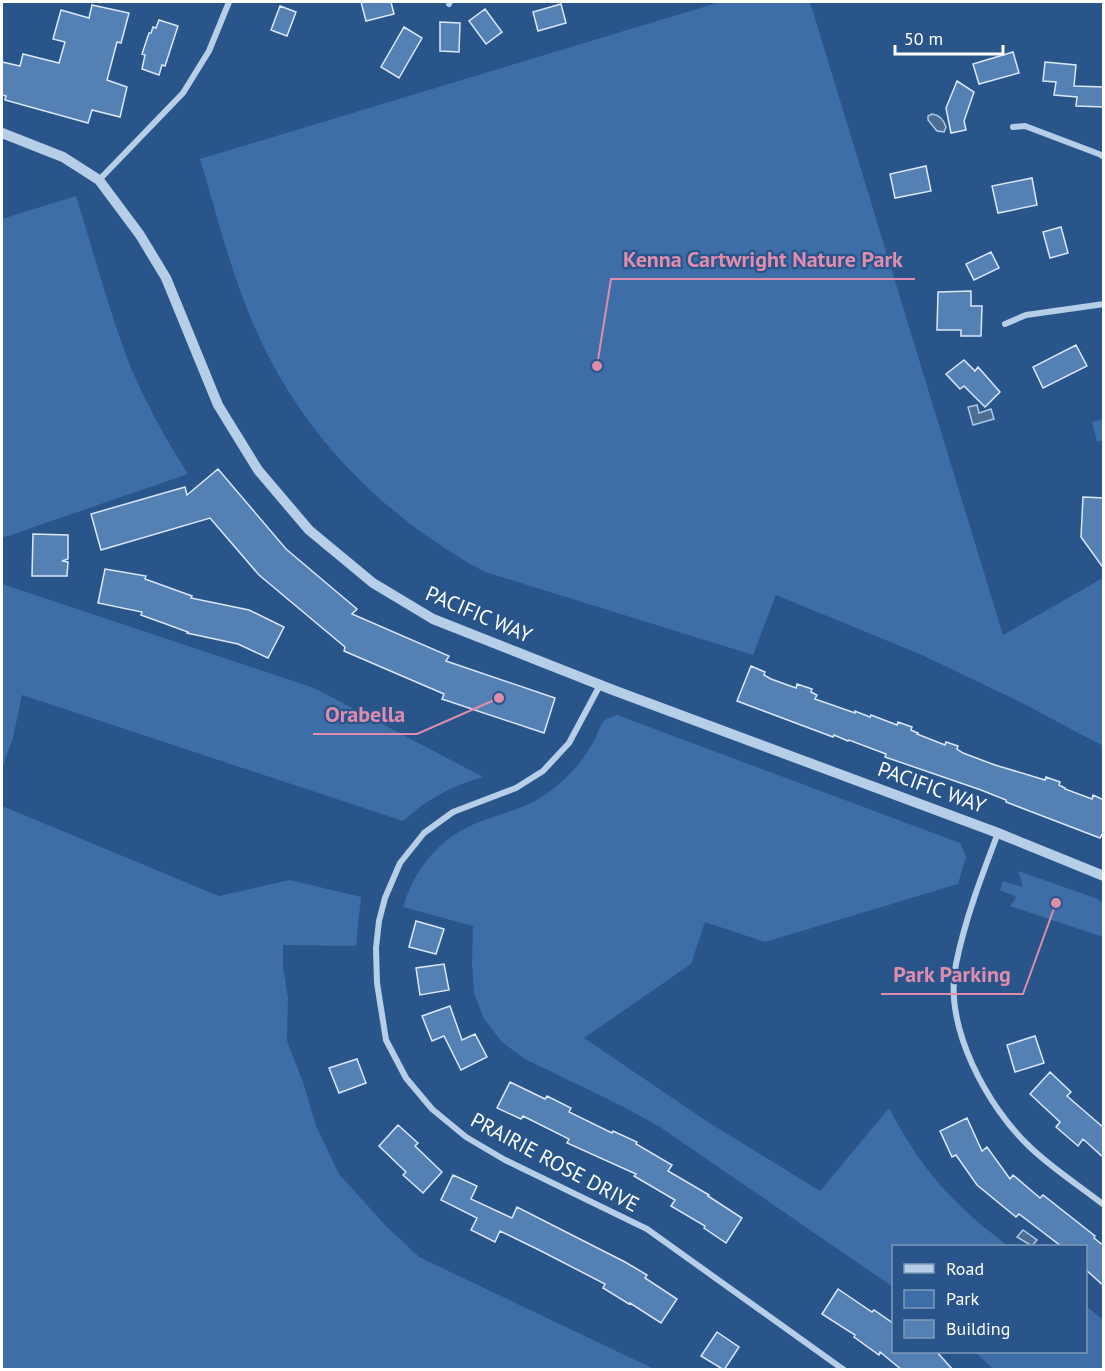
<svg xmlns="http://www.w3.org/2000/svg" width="1105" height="1371" viewBox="0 0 1105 1371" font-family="'PT Sans',sans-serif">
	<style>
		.green { fill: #3d6ea7 }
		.water { fill: #4f6d93; stroke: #acc9ea; stroke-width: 1.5 }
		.building { fill: #5580b3; stroke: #dbe8f7; stroke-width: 1.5 }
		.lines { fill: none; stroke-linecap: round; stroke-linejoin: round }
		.minor { stroke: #b7cee9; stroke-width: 6 }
		.tertiary { stroke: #b7cee9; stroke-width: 10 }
		.labels { text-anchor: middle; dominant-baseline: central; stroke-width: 4.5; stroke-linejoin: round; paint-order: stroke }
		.street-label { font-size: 21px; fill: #fff; stroke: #29558b }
		.leader { fill: none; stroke: #e08cad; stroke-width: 2 }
		.callout-dot { fill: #e08cad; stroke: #29558b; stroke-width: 2 }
		.callout-label { font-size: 22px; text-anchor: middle; font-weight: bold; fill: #e08cad; stroke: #29558b; stroke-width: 4.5; stroke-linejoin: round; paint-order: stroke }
	</style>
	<rect width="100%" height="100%" fill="#29558b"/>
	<path class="green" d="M720 2H810L1003 635 1103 578V746L1024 704 922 655 776 595 753 655 485 572C383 517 302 435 255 328 231 274 217 215 200 159Z
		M76 196C94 253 109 312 131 368 147 405 166 440 188 474L2 538V219Z
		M1103 419V440L1097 442 1092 422Z
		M2 584 314 688 483 777C452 786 427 799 403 821L22 695 13 738 2 768Z
		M617 715 960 843 966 857 958 884 765 942 705 922 691 964 584 1038 708 1122 820 1191 889 1108C922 1171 952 1203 1008 1246H894L893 1287 660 1127 622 1106 525 1059 502 1042 484 1019 474 993 472 964 473 926 403 907C414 870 437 841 472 825 506 811 529 810 559 784 573 772 585 757 594 741 597 735 600 725 604 721 607 718 613 717 617 715Z
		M2 806 219 896 290 880 361 897 356 946 283 945V967L288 998 287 1041 303 1082 316 1126 339 1174 385 1225 419 1257 654 1369H2Z
		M1018 871 1098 899 1103 904V937L1010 906 1017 897 1000 890 1003 881 1023 887Z
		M1086 1306 1103 1320V1369H993L975 1352H1086Z"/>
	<path class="water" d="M932 114C939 115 944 120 946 127L944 132 937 131 928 120V116Z
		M977 405 979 413 991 409 994 419 973 425 968 407Z
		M1023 1230 1037 1240 1032 1246 1017 1237Z"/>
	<path class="building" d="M361 2H391L394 14 366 21Z
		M561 4 566 23 538 31 533 12Z
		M92 5 129 13 121 43 117 42 107 80 127 87 120 117 92 110 88 123 5 100 6 96 2 95V62L20 66 23 54 59 63 65 42 53 39 61 10 89 18Z
		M280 6 296 12 287 36 271 30Z
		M485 9 502 32 486 44 469 21Z
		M159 20 178 26 165 66 162 65 159 75 142 69 145 55 142 54 149 33H151L153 27 156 28Z
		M440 22 460 23 459 52 440 51Z
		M404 27 422 38 399 78 381 67Z
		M1013 52 1019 73 979 84 973 64Z
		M1045 62 1076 65 1074 86 1104 87V107L1076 106 1077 97 1054 95 1056 82 1043 81Z
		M957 81 974 92 964 121 966 130 951 133 946 108Z
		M926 166 931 191 895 198 890 174Z
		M1032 178 1037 205 998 213 992 186Z
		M1061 227 1068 253 1050 258 1043 232Z
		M991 252 999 268 974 280 966 264Z
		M971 291V306H982L981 336H961V330H937L938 292Z
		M1076 345 1087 366 1043 388 1033 367Z
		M964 360 975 371 978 367 1000 392 985 407 964 386 960 389 946 374Z
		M218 469 286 549 357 609 352 614 449 656 446 661 555 698 544 733 442 699 444 694 344 651 345 647 259 575 210 518 101 550 91 514 185 487 187 495Z
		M1083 497 1104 498V569L1081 537Z
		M33 534 68 535V559L62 561 68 562 67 576H32Z
		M105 569 146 576 145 579 192 596 191 598 249 610 284 627 268 658 238 644 187 633 188 632 141 615 142 612 98 603Z
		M751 666 765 672 764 675 771 679 796 688 797 684 812 689 811 692 817 695 815 699 855 713V711L870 717 871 715 897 725 898 722 912 727 911 730 918 733 917 734 945 745 946 742 958 746 957 749 963 753 995 765 1045 780 1046 777 1060 782 1059 785 1065 788V789L1092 799 1093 795 1104 800V831L1100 838 1006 802V800L981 790 885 757 886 754 849 740 848 741 834 735 833 737 737 701Z
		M416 921 444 929 436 954 409 947Z
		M444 964 449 990 420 995 416 968Z
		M450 1006 462 1040 475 1034 487 1057 461 1070 444 1036 432 1041 422 1016Z
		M1035 1036 1044 1063 1015 1072 1007 1045Z
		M357 1059 366 1083 339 1093 329 1068Z
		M1050 1072 1071 1092 1067 1096 1104 1128V1158L1083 1139 1078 1146 1056 1127 1060 1122 1030 1094Z
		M510 1082 545 1099 547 1096 571 1108 569 1112 612 1133 613 1131 637 1142 636 1144 672 1165 668 1171 709 1195 708 1196 742 1218 726 1243 704 1228 705 1226 671 1206 675 1200 634 1176 636 1174 567 1143 569 1139 523 1116 521 1119 497 1108Z
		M967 1118 982 1151 987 1147 1010 1179 1013 1175 1040 1198 1043 1195 1095 1236 1094 1238 1104 1246V1286L1086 1270V1246H1061L1019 1214 1016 1217 977 1185 956 1155 952 1157 940 1131Z
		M398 1125 418 1143 415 1146 442 1172 423 1193 403 1175 406 1172 379 1146Z
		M453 1175 477 1186 471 1199 512 1218 517 1207 625 1262 647 1275 645 1278 677 1299 661 1323 630 1303 629 1304 603 1288 605 1284 541 1251 500 1231 495 1242 471 1230 477 1218 441 1200Z
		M838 1289 872 1312 874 1310 894 1324V1352H937L953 1370H902L880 1352 879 1355 854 1337 855 1335 822 1314Z
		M717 1332 739 1347 724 1370 701 1356Z"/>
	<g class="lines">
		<path class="minor" d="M449 4 450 2
			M1013 127 1025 126 1099 154 1104 157
			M99 180 183 93 209 51 229 2
			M1005 324 1026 315 1104 304
			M600 685 569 743 543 771 516 788 453 812 424 833 400 863 385 898 379 921 376 948 377 983 386 1040 406 1078 432 1109 466 1137 505 1160 647 1229 844 1370
			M998 833C982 875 965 919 956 964 943 1026 987 1107 1031 1148 1053 1169 1080 1186 1104 1205"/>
		<path class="tertiary" d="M2 133 63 157 99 180 140 235 166 278 218 405 258 470 309 530 373 583 433 619 613 690 998 833 1104 876"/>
	</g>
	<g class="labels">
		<g class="street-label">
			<text transform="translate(479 614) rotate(23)">PACIFIC WAY</text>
			<text transform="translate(932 787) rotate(20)">PACIFIC WAY</text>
			<text transform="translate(555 1162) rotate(28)">PRAIRIE ROSE DRIVE</text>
		</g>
	</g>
	<path class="leader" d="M597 366L611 279H915M499 698L417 734H313M1056 903L1023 994H881"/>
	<g class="callout-dot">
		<circle cx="597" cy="366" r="6"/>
		<circle cx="499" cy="698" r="6"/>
		<circle cx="1056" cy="903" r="6"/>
	</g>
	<g class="callout-label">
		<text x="763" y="267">Kenna Cartwright Nature Park</text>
		<text x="365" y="722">Orabella</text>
		<text x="952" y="982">Park Parking</text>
	</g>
	<rect width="1105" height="1371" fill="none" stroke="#ffffff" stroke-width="6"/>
	<rect x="892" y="1245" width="195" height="108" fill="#29558b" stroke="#7f99b9" stroke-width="1.5"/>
	<rect x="904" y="1264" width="30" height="9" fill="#b7cee9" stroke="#7f99b9" stroke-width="1.5"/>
	<text x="946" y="1275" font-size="18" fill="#ffffff">Road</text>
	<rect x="904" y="1290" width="30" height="18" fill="#3d6ea7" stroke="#7f99b9" stroke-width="1.5"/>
	<text x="946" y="1305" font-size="18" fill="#ffffff">Park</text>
	<rect x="904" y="1320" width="30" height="18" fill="#5580b3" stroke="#7f99b9" stroke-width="1.5"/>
	<text x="946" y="1335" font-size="18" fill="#ffffff">Building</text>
	<path d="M895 45v9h108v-9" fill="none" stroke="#ffffff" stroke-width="3"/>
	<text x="904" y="45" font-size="18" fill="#ffffff" stroke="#29558b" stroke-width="4.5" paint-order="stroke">50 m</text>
</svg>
